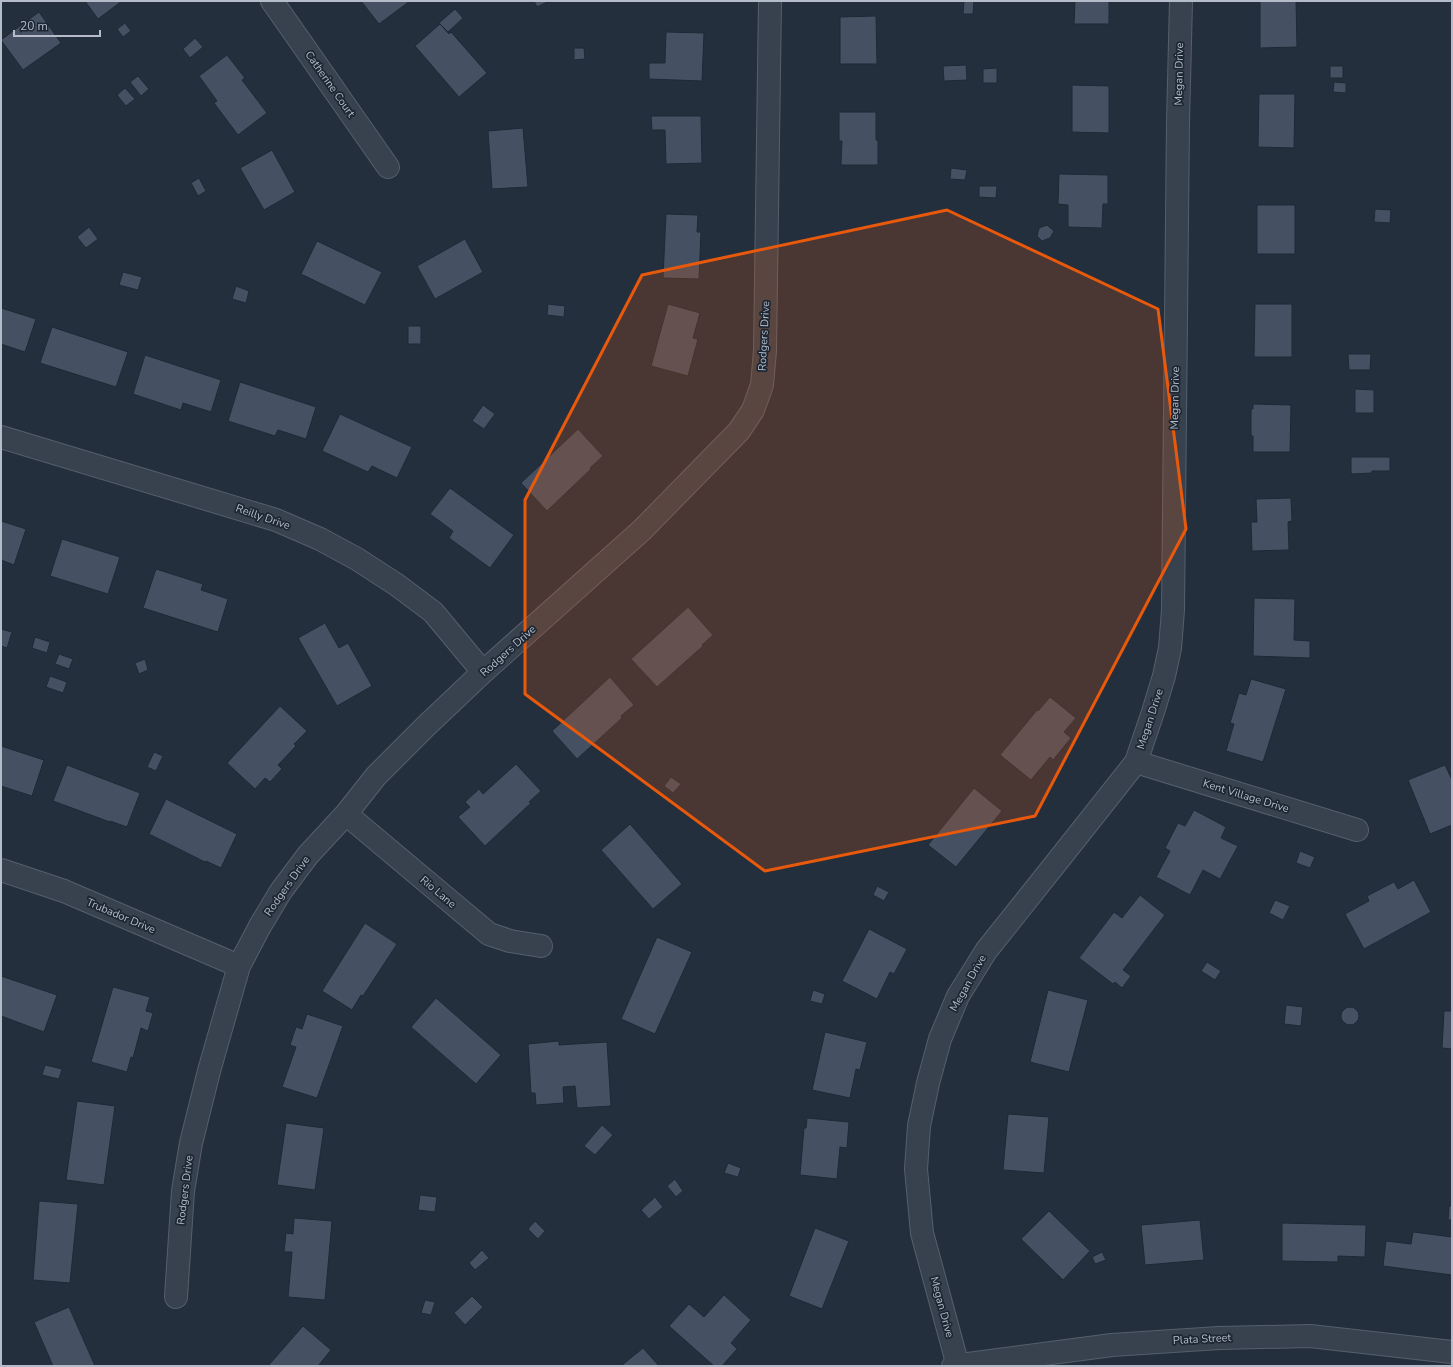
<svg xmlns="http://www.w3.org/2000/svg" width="1453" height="1367" viewBox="0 0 1453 1367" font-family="'Nunito Sans',sans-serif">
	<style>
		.building { fill: #455162; stroke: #1f2835 }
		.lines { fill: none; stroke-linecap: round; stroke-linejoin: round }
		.minor-casing { stroke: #565f6c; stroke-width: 24 }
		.minor { stroke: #38414e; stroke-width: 22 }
		.marked { fill: #e8590c; fill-opacity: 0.2; stroke: #e8590c; stroke-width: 3; stroke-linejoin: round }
		.labels { text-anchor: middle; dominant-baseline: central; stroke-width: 3.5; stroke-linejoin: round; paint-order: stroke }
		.street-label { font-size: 11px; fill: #b4bcc9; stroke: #1d2633 }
	</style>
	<rect width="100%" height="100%" fill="#242f3e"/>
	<path class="building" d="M85 1H122L98 19Z
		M361 1H410L379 24Z
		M534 1H549L537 7Z
		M964 1H974L973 14H963Z
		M1075 1H1109V24H1074Z
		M1260 1H1296L1297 47 1260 48Z
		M455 9 463 18 448 32 439 23Z
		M39 12 61 43 23 70 1 40Z
		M876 16 877 64H840V17Z
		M125 23 131 31 123 37 117 29Z
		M440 24 449 34 451 32 487 73 459 97 415 46Z
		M666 32 704 33 702 81 649 79V63H665Z
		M195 38 203 47 190 58 183 49Z
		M574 48H584L585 59 574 60Z
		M227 55 245 78 242 80 267 113 238 135 214 103 217 101 199 76Z
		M966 65 967 80 944 81 943 66Z
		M1330 66H1343V78H1330Z
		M997 68V83H983V69Z
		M138 76 149 89 141 96 130 82Z
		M1334 82 1346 83V93L1333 92Z
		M1072 85 1109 86V133L1072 132Z
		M125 88 135 99 126 106 117 95Z
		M1259 94H1295L1294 148 1258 147Z
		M839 112H876V140H878V165H841L842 141H839Z
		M651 116H701L702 163 666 164 665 130H652Z
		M523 128 528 187 492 189 488 131Z
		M272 150 295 192 264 210 240 168Z
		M951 168 967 170 965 180 950 179Z
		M1059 174 1108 175V204H1103L1102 228 1068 227V205L1058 204Z
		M199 178 206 191 198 196 191 183Z
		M979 186H997L996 198 979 197Z
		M1257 205H1295V254H1257Z
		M1375 209 1391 210 1390 223 1374 222Z
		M666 214 698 215 697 232H701L699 279 663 278Z
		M1047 225 1054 231 1050 238 1042 241 1037 236 1039 228Z
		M89 227 98 239 86 248 77 237Z
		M465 239 483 272 435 299 417 266Z
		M317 241 382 272 365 305 301 274Z
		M123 272 142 277 138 290 119 285Z
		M236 286 249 291 246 303 232 299Z
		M548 304 565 306 564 317 547 315Z
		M668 304 700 313 693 338 698 339 688 376 651 366Z
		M1255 304H1292V357H1254Z
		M1 308 36 319 25 352 1 344Z
		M408 326H421V344H408Z
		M52 327 128 352 116 387 40 363Z
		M1348 354H1371L1370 370H1349Z
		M145 355 221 380 211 412 183 403 181 410 133 394Z
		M240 382 316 407 306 439 278 430 275 436 228 421Z
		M1355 389 1374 390V413H1355Z
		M1253 404 1291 405 1290 452H1253V436H1251V409H1253Z
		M483 405 495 414 484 429 472 421Z
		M340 414 412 447 397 478 372 466 368 472 322 451Z
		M578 429 603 456 590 468 591 469 547 511 521 483Z
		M1351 457H1390V471H1372V473L1351 474Z
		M450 488 514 535 490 568 449 538 453 531 430 514Z
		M1291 498 1292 521 1288 522 1289 550 1252 551 1251 522H1257L1256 499Z
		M1 521 26 529 14 565 1 560Z
		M62 539 120 557 108 594 50 576Z
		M156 569 203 584 201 590 228 599 218 632 143 608Z
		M1254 598 1295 599 1294 640 1310 641V658L1253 656Z
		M688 607 713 635 702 645 703 646 657 687 631 659Z
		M325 623 339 648 348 643 372 686 337 706 298 638Z
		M1 629 12 632 7 648 1 646Z
		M35 637 50 642 47 653 32 648Z
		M59 654 73 659 69 669 55 664Z
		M145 659 148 670 139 674 135 663Z
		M50 676 67 682 63 693 46 687Z
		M610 677 634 705 621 716 622 718 577 759 552 731Z
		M1251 679 1286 689 1263 762 1226 751 1234 724 1230 723 1239 693 1246 695Z
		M1050 697 1076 718 1064 732 1071 738 1053 760 1050 757 1031 780 1000 755 1037 710 1038 711Z
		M280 706 307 731 294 744 296 746 278 765 282 769 270 782 265 778 255 789 227 763Z
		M1 746 44 760 32 796 1 786Z
		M154 752 163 756 156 771 147 767Z
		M516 764 541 791 529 802 531 803 485 846 458 817 470 807 465 802 479 789 483 794Z
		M67 765 140 793 127 827 110 821V822L53 801Z
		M1445 765 1452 780V825L1430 834 1408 780Z
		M671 777 681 784 673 793 664 786Z
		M974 788 1002 811 956 867 928 845Z
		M166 799 237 834 221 868 206 861 205 862 149 834Z
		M1194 810 1226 827 1221 838 1238 846 1220 879 1203 870 1190 895 1156 877 1170 851 1165 848 1178 823 1185 826Z
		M630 824 682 884 653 909 601 850Z
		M1300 851 1315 857 1310 868 1296 863Z
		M1414 880 1431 912 1364 949 1345 914 1369 901 1367 896 1394 882 1398 889Z
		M877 886 889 892 884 901 873 895Z
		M1140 895 1165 915 1123 970 1131 976 1122 988 1115 982 1113 984 1079 958 1114 912 1122 918Z
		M1275 900 1290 906 1283 920 1269 913Z
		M365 923 397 944 363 996 361 995 352 1010 322 991Z
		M869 929 907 949 894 974 890 972 877 999 842 981Z
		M657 937 692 952 655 1034 621 1019Z
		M1207 962 1221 971 1215 980 1201 971Z
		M1 976 57 995 44 1032 1 1016Z
		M113 987 150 997 146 1011 153 1013 148 1031 141 1028 133 1058 131 1057 127 1072 91 1062Z
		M813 990 825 994 822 1004 810 1001Z
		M1048 990 1088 1000 1069 1072 1030 1062Z
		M436 998 501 1055 476 1084 411 1027Z
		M1286 1005 1303 1007 1301 1026 1284 1024Z
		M1341 1016a9 9 0 1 1 18 0a9 9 0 1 1-18 0Z
		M1444 1011H1452V1049L1442 1048Z
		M307 1014 343 1026 317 1098 282 1087 296 1047 290 1045 296 1027 302 1029Z
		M825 1032 867 1042 860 1070 856 1069 850 1098 812 1090Z
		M559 1041V1045L607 1042 611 1106 577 1108 575 1086 563 1087 564 1103 536 1105 535 1093H531L528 1044Z
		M45 1065 62 1069 59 1079 42 1075Z
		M77 1101 115 1106 104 1185 66 1180Z
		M1008 1114 1049 1117 1044 1173 1003 1170Z
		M807 1118 849 1122 847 1148 840 1147 837 1179 800 1175 804 1128H806Z
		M286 1123 324 1128 315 1190 277 1185Z
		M602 1125 613 1135 595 1155 584 1146Z
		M728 1163 741 1168 738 1177 724 1173Z
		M675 1179 683 1191 676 1197 667 1186Z
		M420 1195 437 1197 435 1212 418 1210Z
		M655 1197 663 1207 649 1219 641 1210Z
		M39 1201 78 1204 70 1283 33 1280Z
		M1449 1206H1452V1220H1448Z
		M1049 1211 1090 1251 1063 1280 1021 1239Z
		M294 1218 332 1221 325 1300 288 1297 292 1252H284L286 1233 293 1234Z
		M1200 1220 1204 1260 1145 1265 1141 1225Z
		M535 1221 545 1231 538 1239 528 1229Z
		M1282 1223 1366 1225 1365 1257 1338 1256V1262L1282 1261Z
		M815 1228 849 1241 822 1309 789 1296Z
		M1413 1232 1452 1237V1275L1383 1266 1386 1241 1411 1244Z
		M482 1250 489 1258 475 1270 469 1263Z
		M1102 1252 1106 1260 1095 1264 1092 1257Z
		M724 1295 751 1320 731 1343 737 1349 722 1366H714L669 1326 689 1304 704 1317Z
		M472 1296 483 1307 465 1325 454 1313Z
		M425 1300 435 1302 431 1315 421 1313Z
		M69 1307 95 1366H53L34 1322Z
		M303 1326 331 1350 318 1366H268Z
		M643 1348 659 1366H621Z"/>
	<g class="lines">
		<g class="minor-casing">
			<path id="minor" d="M272 1 388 167
				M1 437 276 520 320 539 357 559 397 585 433 612 483 672
				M1136 762 1357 830
				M346 814 489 934 510 941 541 946
				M1 870 64 891 239 966
				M176 1297 183 1191 191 1143 209 1071 239 966 260 926 281 891 308 855 346 814 376 776 426 726 483 672 642 530 739 431 753 410 762 385 765 351 770 1
				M953 1366 1112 1345 1219 1338 1310 1336 1452 1352
				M958 1366 922 1233 916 1169 919 1126 928 1083 940 1039 958 996 986 951 1064 853 1136 762 1153 712 1164 676 1170 648 1173 610 1178 122 1181 1"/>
		</g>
		<use href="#minor" class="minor"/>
	</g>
	<path class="marked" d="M947 210 1158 309 1186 529 1035 816 765 871 525 694V500L642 275Z"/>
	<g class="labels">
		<g class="street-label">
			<text transform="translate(1179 74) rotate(-89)">Megan Drive</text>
			<text transform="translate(330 84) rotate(55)">Catherine Court</text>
			<text transform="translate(764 336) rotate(-87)">Rodgers Drive</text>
			<text transform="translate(1175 398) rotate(-89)">Megan Drive</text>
			<text transform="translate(263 517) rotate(19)">Reilly Drive</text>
			<text transform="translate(508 651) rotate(-42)">Rodgers Drive</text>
			<text transform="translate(1150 719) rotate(-72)">Megan Drive</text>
			<text transform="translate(1246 796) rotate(17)">Kent Village Drive</text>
			<text transform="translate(287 886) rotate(-55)">Rodgers Drive</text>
			<text transform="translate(438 892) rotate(40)">Rio Lane</text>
			<text transform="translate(121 916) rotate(23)">Trubador Drive</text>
			<text transform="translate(968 983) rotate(-61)">Megan Drive</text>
			<text transform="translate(185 1190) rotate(-83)">Rodgers Drive</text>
			<text transform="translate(942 1307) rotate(75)">Megan Drive</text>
			<text transform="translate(1202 1339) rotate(-3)">Plata Street</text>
		</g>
	</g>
	<rect width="1453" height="1367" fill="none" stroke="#b4bcc9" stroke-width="4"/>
	<path d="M14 30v6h86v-6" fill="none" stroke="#b4bcc9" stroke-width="2"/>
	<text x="20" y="30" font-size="12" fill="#b4bcc9" stroke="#1d2633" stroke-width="3" paint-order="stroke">20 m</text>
</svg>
